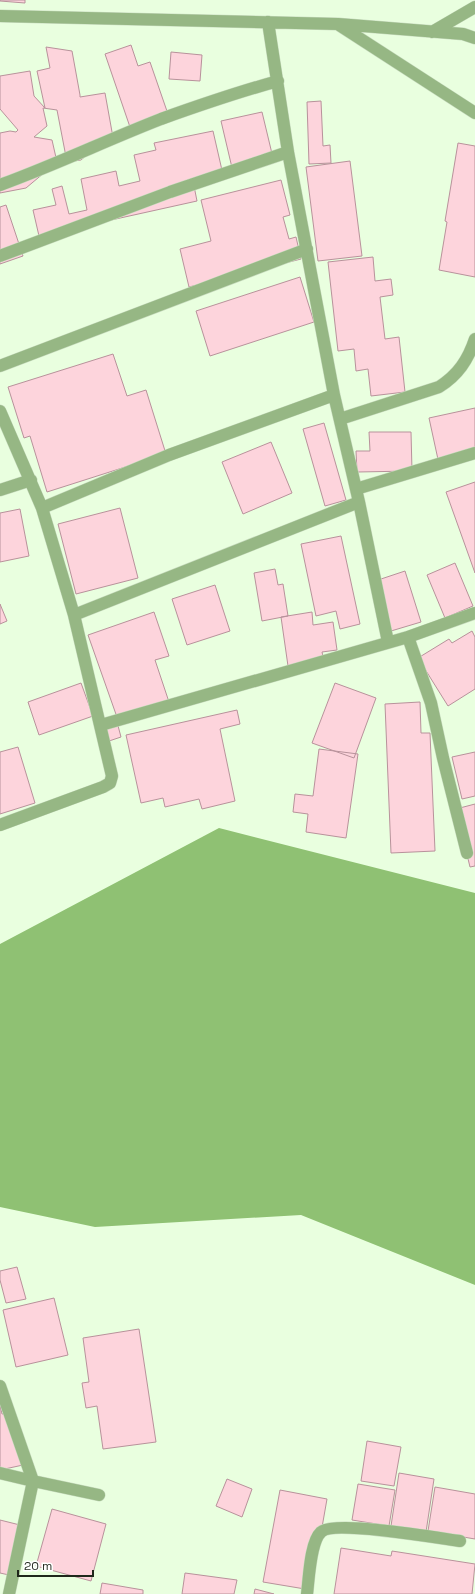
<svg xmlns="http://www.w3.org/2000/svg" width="475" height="1594" viewBox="0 0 475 1594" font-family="'Space Grotesk',sans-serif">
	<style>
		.forest { fill: #8fc173 }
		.building { fill: #fdd4dc; stroke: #b8929b }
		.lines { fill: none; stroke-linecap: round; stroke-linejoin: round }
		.minor-casing { stroke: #c9dcc0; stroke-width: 13 }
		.minor { stroke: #96b784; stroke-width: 12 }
	</style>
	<rect width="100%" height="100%" fill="#e9ffdf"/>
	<path class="forest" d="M219 828 475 893V1285L301 1215 95 1227 0 1207V944Z"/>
	<path class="building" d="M0 0H25V3L0 1Z
		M131 45 138 66 150 62 169 117 131 130 105 54Z
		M46 47 72 51 80 95V97L105 93 114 143 96 147 81 160 67 162 57 110 43 108 47 126 34 137 52 140 57 162 26 188 0 193V133L10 131 16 132 18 130 0 109V76L30 71 34 96 45 108 37 71 50 68Z
		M171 52 202 55 200 81 169 79Z
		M321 101 323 146 330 145 331 163 309 164 307 102Z
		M262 112 274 162 233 172 221 121Z
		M213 131 224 179 194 186 197 201 39 236 33 210 56 205 52 189 62 186 69 214 87 210 81 179 116 171 119 186 140 181 134 155 156 150 154 143Z
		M458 143 475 146V277L439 270 447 222 445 221Z
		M350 161 362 256 318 261 306 167Z
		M281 180 290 215 283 217 289 239 296 237 301 259 189 287 180 249 211 241 201 200Z
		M6 205 23 256 0 264V207Z
		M373 257 375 281 391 279 393 295 380 297 385 339 399 337 405 392 371 396 368 369 356 371 354 349 338 351 328 262Z
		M300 277 314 322 210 356 196 311Z
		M113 354 127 396 146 390 166 454 47 492 30 436 24 438 8 387Z
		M475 408V456L439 464 429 418Z
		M324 423 346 500 325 506 303 429Z
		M369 432H411L412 471 357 472 356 451H370Z
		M271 442 292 493 243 514 222 462Z
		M475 482V573L446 492Z
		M120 508 138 578 76 594 58 524Z
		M20 509 29 556 0 562V513Z
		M341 536 360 624 340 629 336 611 316 616 301 544Z
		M455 563 473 606 445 618 427 575Z
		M275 569 278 585 283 584 288 616 262 621 254 573Z
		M405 571 421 622 391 631 375 581Z
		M215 585 230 631 187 645 172 599Z
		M0 604 7 621 0 624Z
		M154 612 169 656 155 660 169 702 118 720 88 635Z
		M312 612 313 625 333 622 337 650 322 652 324 661 288 666 281 617Z
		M472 631 475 637V689L448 706 418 658 449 639 452 643Z
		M81 683 93 716 39 735 28 702Z
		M335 683 376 698 354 758 312 743Z
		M420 702 421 733H430L435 851 391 853 385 704Z
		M237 710 240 724 220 729 235 801 202 809 199 799 165 807 163 798 141 803 126 735Z
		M117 722 121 737 103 743 99 728Z
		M18 747 35 803 0 814V752Z
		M319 749 358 754 346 838 306 832 308 814 293 812 295 794 313 796Z
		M475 752V796L462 799 452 757Z
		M475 804V866L470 867 456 809Z
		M17 1267 26 1299 6 1303 0 1280V1271Z
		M54 1298 68 1355 16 1367 3 1310Z
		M139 1329 156 1442 103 1449 97 1406 86 1408 82 1383 89 1382 83 1338Z
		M0 1405 2 1414 11 1412 23 1465 0 1470Z
		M367 1441 401 1447 394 1486 361 1481Z
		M399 1473 434 1479 426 1532 391 1526Z
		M227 1479 252 1489 242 1517 216 1506Z
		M358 1484 395 1490 389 1526 352 1520Z
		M435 1487 475 1494V1539L428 1531Z
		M280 1490 327 1499 311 1590 263 1582Z
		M52 1509 106 1524 91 1581 36 1566Z
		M0 1520 20 1525 9 1575 0 1573Z
		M341 1548 391 1556 392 1551 475 1564 472 1594H334Z
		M185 1573 237 1580 234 1594H182Z
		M102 1583 143 1590V1594H100Z
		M255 1589 274 1594H254Z"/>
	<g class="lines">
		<g class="minor-casing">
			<path id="minor" d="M0 16 338 24 463 34 475 38
				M268 22 288 152 334 395 359 502 388 642
				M339 25 475 113
				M432 32 475 7
				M0 185C55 165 107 140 161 119 200 105 238 92 278 81
				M0 256 170 192 288 152
				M0 366 307 249
				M0 411 42 508 74 615
				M340 419 439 387C458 375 468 360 475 339
				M356 489 475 453
				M0 490 31 480
				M42 508 169 455 334 395
				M408 637 431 703 443 758 467 853
				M101 725 408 637 475 613
				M0 825 103 787 110 783 112 776 74 615 359 502
				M0 1386 33 1481 99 1495
				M0 1473 33 1481 9 1594
				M307 1594C309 1579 310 1542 321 1532 333 1520 438 1538 460 1541"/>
		</g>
		<use href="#minor" class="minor"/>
	</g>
	<path d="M18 1570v6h75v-6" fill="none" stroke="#1f271b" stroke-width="2"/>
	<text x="24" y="1570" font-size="12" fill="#1f271b" stroke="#ffffff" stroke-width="3" paint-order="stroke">20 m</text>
</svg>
